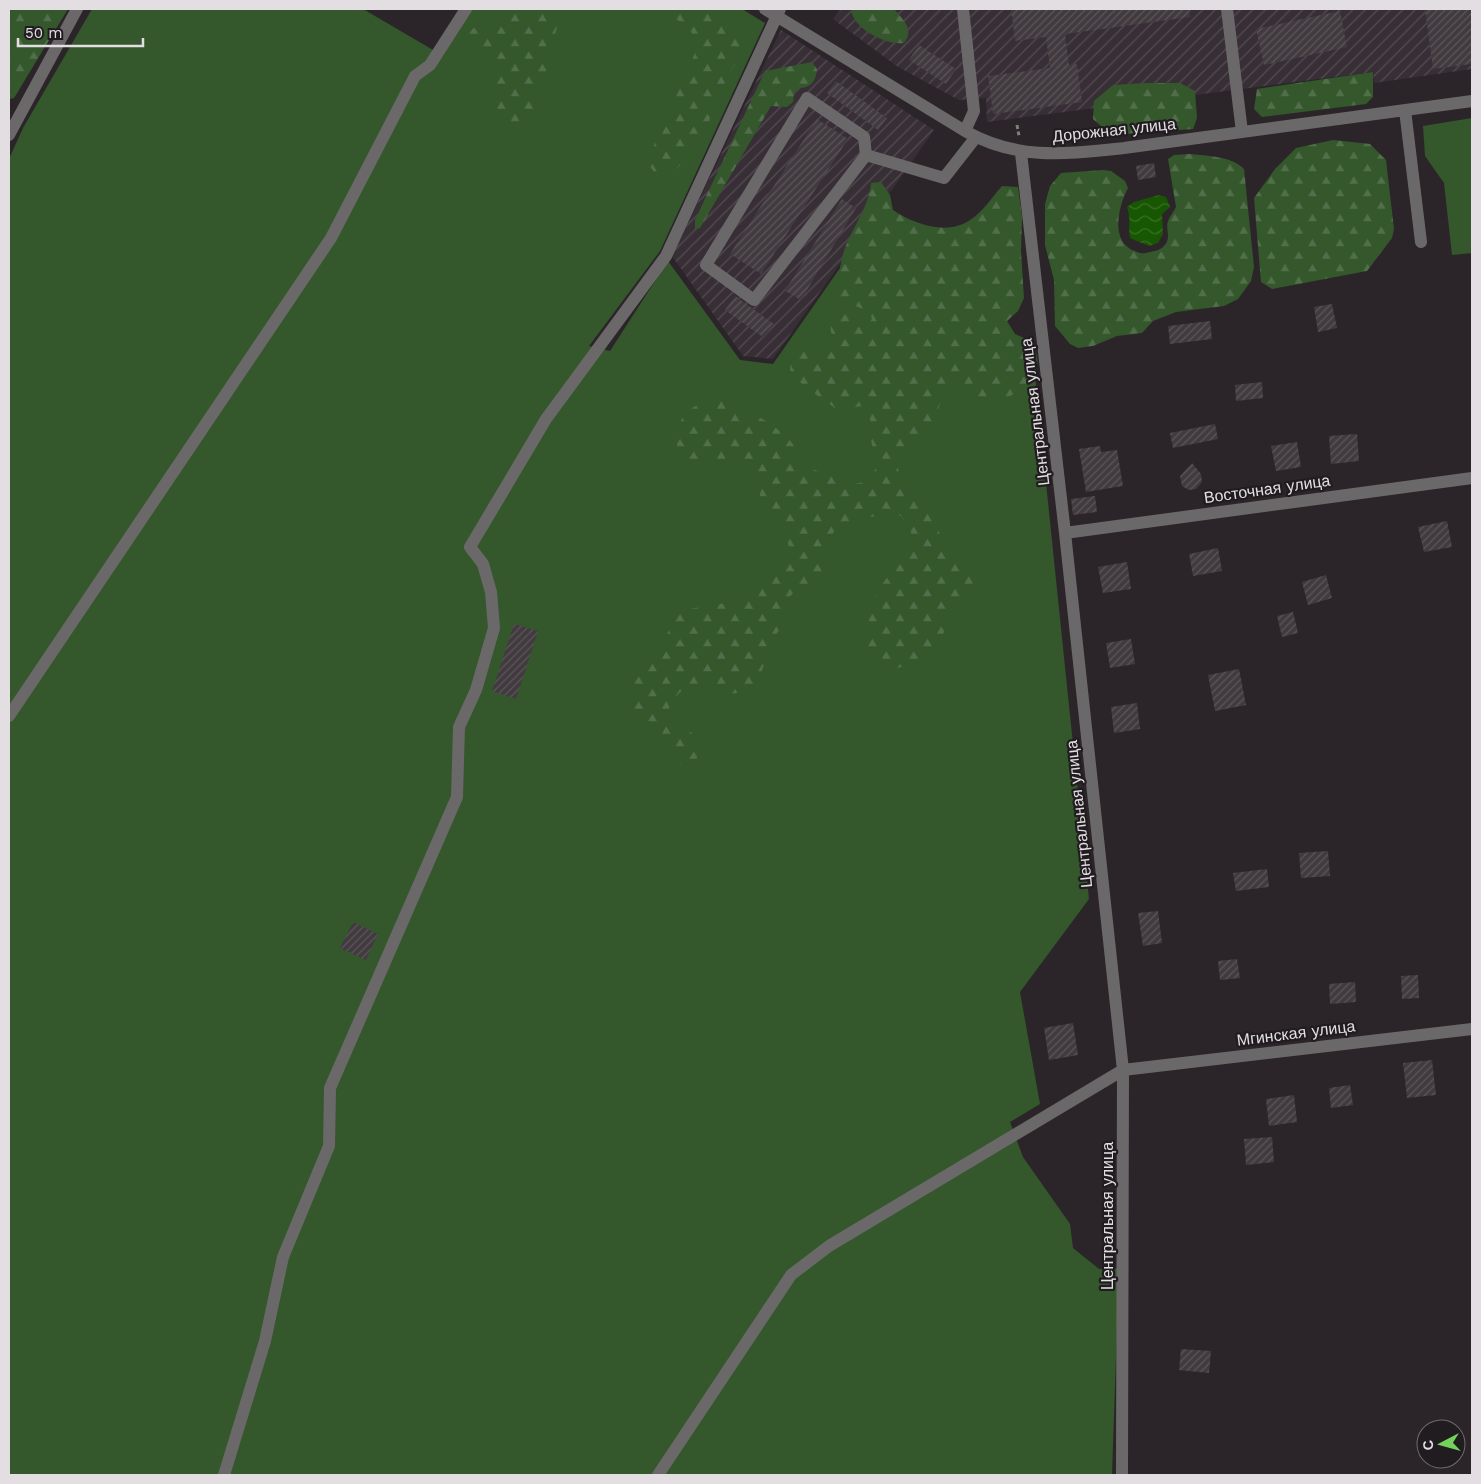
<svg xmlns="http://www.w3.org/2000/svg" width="1481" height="1484" viewBox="0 0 1481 1484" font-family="'Work Sans',sans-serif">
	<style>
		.industrial { fill: url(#industrial-furrows) }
		.green { fill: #34572c }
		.forest { fill: url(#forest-firs) }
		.water { fill: url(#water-waves) }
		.building { fill: url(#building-hatch) }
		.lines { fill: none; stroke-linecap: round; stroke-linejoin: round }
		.path { stroke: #827d81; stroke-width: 3; stroke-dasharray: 4 2.5; stroke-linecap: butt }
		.minor { stroke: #6b686a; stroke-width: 12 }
		.labels { text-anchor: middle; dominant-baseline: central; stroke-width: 4.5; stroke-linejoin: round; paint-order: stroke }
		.street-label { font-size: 16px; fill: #e2dee1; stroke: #211c20 }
	</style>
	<defs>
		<pattern id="industrial-furrows" width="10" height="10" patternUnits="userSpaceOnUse" patternTransform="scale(1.25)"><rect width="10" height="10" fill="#382e36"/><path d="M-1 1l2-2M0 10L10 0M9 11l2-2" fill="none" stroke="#544c53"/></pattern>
		<pattern id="forest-firs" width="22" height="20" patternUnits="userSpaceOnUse" patternTransform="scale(1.25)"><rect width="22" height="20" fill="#34572c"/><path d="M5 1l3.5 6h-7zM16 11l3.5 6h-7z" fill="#516f4a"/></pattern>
		<pattern id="water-waves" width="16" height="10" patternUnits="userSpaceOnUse" patternTransform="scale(1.25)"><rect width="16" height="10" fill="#185702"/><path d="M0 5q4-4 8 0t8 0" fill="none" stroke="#396f27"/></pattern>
		<pattern id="building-hatch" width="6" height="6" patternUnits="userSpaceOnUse" patternTransform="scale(1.25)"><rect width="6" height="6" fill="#413a3f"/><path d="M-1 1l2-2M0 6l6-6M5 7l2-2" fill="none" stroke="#5c565a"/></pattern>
	</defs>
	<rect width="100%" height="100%" fill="#2b252a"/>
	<path class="industrial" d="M841 9H1472V69L1374 83 1373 72 987 122 986 98 959 100 898 67 833 19Z
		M781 30 934 130 773 359 743 356 672 256Z"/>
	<path class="green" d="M92 9H363L440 54 470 9H742L765 23 660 251 589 346 610 351 668 261 740 360 773 364 854 248 1033 357 1089 899 1020 992 1040 1104 1010 1122 1023 1157 1070 1224 1073 1248 1099 1269 1119 1268 1112 1475H9V159L23 128Z
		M1472 118V253L1452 255 1444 183 1425 156 1423 126Z"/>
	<path class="forest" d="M9 9H68L14 98 9 99Z
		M508 9H567L557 27 544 79 532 114 517 123 502 122 493 109 495 56 489 50 474 51C454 29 484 23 500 20Z
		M656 9H708L737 25 741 32 742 40 736 63 727 77 705 131 694 141 687 157 676 170 670 175 662 176 654 172 649 165 650 157 660 127 669 112 695 53C700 27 675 19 656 9Z
		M851 9H894C903 20 915 29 904 43 885 45 853 29 851 9Z
		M812 62 817 69C816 81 811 88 799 88L794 94 793 102 787 107 771 106 700 228 695 229V220L765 71Z
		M1373 72V97L1366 104 1262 117 1254 109 1257 89Z
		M1149 83H1180L1195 91 1197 118 1193 129 1111 135 1093 119 1094 101 1113 85Z
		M1333 140 1370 144 1386 160 1394 229 1392 238 1367 271 1272 289 1261 282 1254 198 1275 169 1296 148Z
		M1190 154C1207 156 1232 156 1244 169L1254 267 1251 281 1238 299 1224 306 1176 312 1153 321 1142 333 1117 336 1093 346 1078 348 1070 344 1055 326 1054 280 1045 245V204L1050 186 1061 173 1103 170 1111 171 1125 181 1128 188C1119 205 1110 239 1132 250 1138 252 1140 254 1146 253 1153 251 1159 251 1164 246 1172 238 1165 229 1168 221 1170 216 1174 211 1176 207L1168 159 1174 155Z
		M881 182 890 195 893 210C914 224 947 236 970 220 983 212 992 197 1002 186L1018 187 1022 217 1021 251 1024 298 1018 311 1007 321 1015 334 1029 340C1035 349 1040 358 1036 369 1031 385 1004 405 987 401 981 399 966 386 958 382L945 389 929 436 903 450 897 464 901 480 932 515 944 544 969 565 975 580 972 594 958 601 939 643 912 664 898 668 882 669 868 661C865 629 869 595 893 571 900 563 910 559 913 548 916 536 907 525 901 516 881 514 837 518 829 540 825 549 829 562 826 571 819 587 796 586 787 600 782 609 782 615 781 625 780 631 774 636 772 642 766 656 764 671 755 684 753 687 750 688 746 690 722 702 714 678 692 685 683 687 676 697 669 704L670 722C697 732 706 740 693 768L677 764 658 739 634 720C628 686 629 665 662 649 679 594 692 615 734 600 740 597 744 592 750 589 754 586 760 585 764 583 774 578 783 567 790 559L788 542 781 527 769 517 761 504 759 488 751 471 738 461 692 466 677 459C678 420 676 414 713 397 735 402 786 428 796 449 798 453 798 460 798 464L853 484C884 481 875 460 871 440 869 429 872 420 868 409L861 406 838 411C822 396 802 389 790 370 791 359 792 350 802 343L825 353 833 352 837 345 831 332 829 316 846 314 867 326 872 319 869 311 838 300C838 284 839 266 844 251 852 228 869 207 871 183Z"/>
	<path class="water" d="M1159 195 1166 197 1170 207 1162 214 1163 234 1158 243 1149 246 1130 238C1128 227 1131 218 1127 207L1134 202Z"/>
	<path class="building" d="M1011 9H1189L1190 17 1065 34 1069 65 1077 64 1082 102 993 114 988 76 1050 68 1046 37 1015 41Z
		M1425 9H1472V64L1433 69Z
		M1340 11 1347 47 1264 65 1256 29Z
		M919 45 956 69 946 84 909 60Z
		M836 81 887 118 878 130 827 93Z
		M817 119 848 139 761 274 730 254Z
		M1154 163 1156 177 1138 180 1136 166Z
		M842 199 856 208 801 300 785 291Z
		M735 296 774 324 764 338 725 310Z
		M1332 304 1337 328 1318 332 1314 307Z
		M1210 321 1212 339 1170 344 1168 326Z
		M1262 382 1263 398 1236 401 1235 385Z
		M1215 424 1218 439 1173 448 1170 433Z
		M1357 434 1359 461 1331 464 1329 436Z
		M1297 442 1301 467 1276 471 1271 446Z
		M1100 446 1101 452 1117 450 1123 486 1086 492 1079 449Z
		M1192 463 1201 474 1202 482 1196 489 1189 490 1182 486 1180 476Z
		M1095 496 1097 512 1073 515 1071 499Z
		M1447 521 1452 547 1424 552 1418 527Z
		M1218 548 1222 571 1193 576 1189 554Z
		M1127 562 1131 589 1103 593 1098 567Z
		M1326 575 1332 598 1308 605 1302 582Z
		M1293 612 1298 633 1282 637 1277 616Z
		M514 624 538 631 516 699 492 691Z
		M1131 639 1135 664 1110 668 1106 643Z
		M1239 669 1246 705 1215 711 1208 675Z
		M1137 703 1140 729 1114 733 1111 707Z
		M1328 851 1330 876 1301 878 1299 853Z
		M1267 869 1269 887 1236 891 1233 873Z
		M1158 911 1162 943 1143 946 1138 913Z
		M353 922 378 934 366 960 340 948Z
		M1237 959 1240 978 1220 980 1218 961Z
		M1418 975 1419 998 1402 999 1401 976Z
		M1355 982 1356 1002 1330 1004 1329 984Z
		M1073 1023 1078 1055 1049 1060 1044 1028Z
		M1432 1060 1436 1095 1407 1098 1403 1063Z
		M1350 1085 1353 1105 1331 1108 1329 1088Z
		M1294 1095 1297 1122 1269 1126 1266 1099Z
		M1272 1137 1274 1162 1246 1165 1244 1139Z
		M1181 1349 1211 1351 1209 1373 1179 1370Z"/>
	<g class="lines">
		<path class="path" d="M1017 125 1019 136"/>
		<path class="minor" d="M765 9 965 131C1018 161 1066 154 1124 148L1472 101
			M963 9 974 111 965 131
			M1227 9 1242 132
			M1405 110 1421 242
			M9 135 77 9
			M1021 153 1065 533 1123 1070 1122 1475
			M866 155 864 137 807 98 706 265 754 300 866 155 944 178 976 137
			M1065 533 1472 478
			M9 716 331 238 415 76 430 65 466 9
			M224 1475 265 1341 283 1257 329 1146 330 1088 457 797 459 727 476 690 494 628 491 592 483 564 470 547 546 419 666 256 780 9
			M658 1475 791 1275 829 1246 1123 1070 1472 1029"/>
	</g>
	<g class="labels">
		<g class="street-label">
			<text transform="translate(1114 130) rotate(-6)">Дорожная улица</text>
			<text transform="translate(1035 412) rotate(-97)">Центральная улица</text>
			<text transform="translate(1267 489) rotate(-8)">Восточная улица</text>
			<text transform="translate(1079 814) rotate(-96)">Центральная улица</text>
			<text transform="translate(1296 1033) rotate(-7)">Мгинская улица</text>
			<text transform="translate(1107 1216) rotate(-90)">Центральная улица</text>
		</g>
	</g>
	<rect width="1481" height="1484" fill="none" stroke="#e2dee1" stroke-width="20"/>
	<g transform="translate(1441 1444) rotate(264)"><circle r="24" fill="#211c20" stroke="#6e6a6d"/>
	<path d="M0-4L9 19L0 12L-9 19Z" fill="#73d25c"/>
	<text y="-8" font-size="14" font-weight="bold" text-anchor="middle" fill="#e2dee1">С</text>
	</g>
	<path d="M18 38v8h125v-8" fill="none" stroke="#e2dee1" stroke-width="2.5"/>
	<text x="25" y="38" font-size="15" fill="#e2dee1" stroke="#211c20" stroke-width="4" paint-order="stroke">50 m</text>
</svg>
